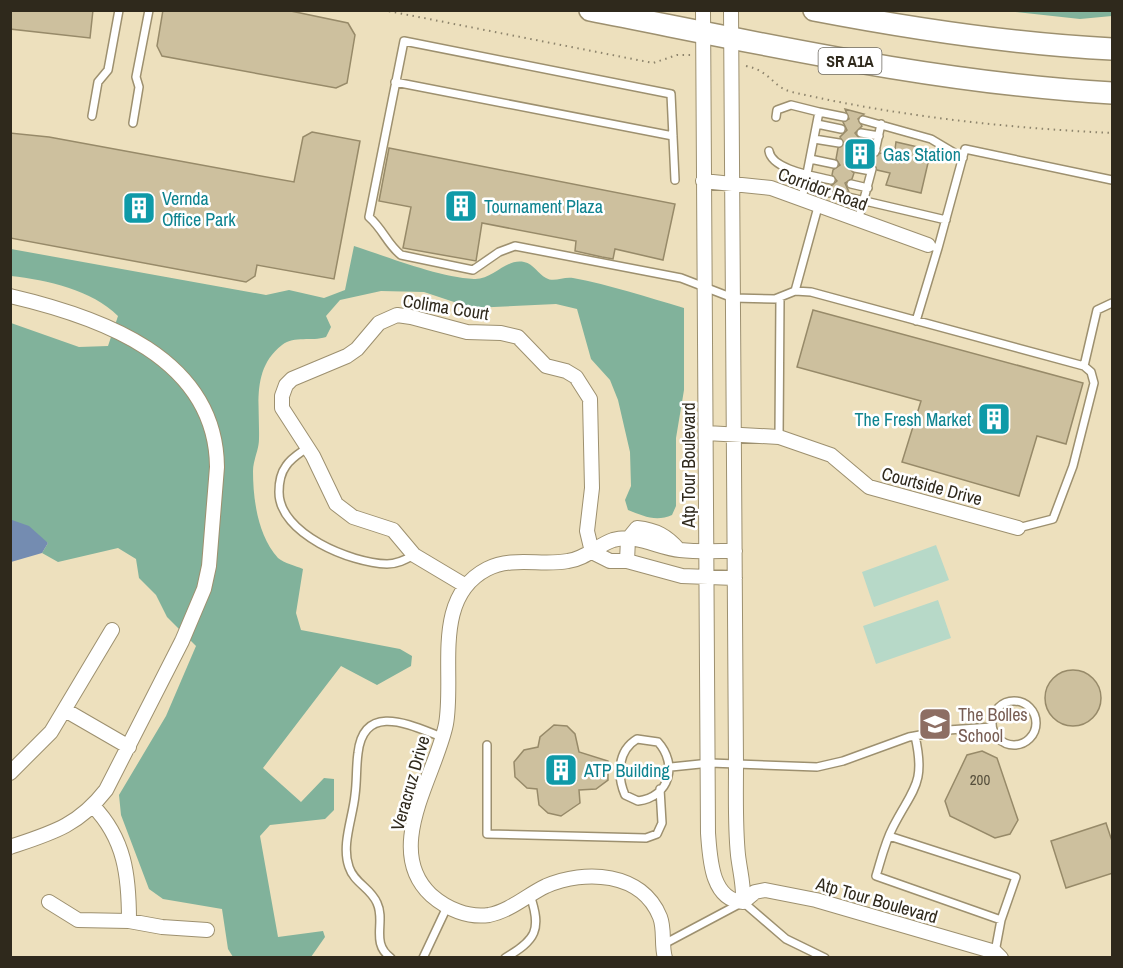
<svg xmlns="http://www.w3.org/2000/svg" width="1123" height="968" viewBox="0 0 1123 968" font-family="'Archivo Narrow',sans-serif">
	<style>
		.green { fill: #b7d9c8 }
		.forest { fill: #81b29b }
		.water { fill: #748cb1 }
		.building { fill: #cdc09e; stroke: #978a69; stroke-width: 1.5 }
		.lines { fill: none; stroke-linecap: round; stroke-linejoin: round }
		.service-casing { stroke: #9d906f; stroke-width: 10 }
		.minor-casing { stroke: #9d906f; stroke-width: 16 }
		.primary-casing { stroke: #9d906f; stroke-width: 24 }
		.path { stroke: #8d846c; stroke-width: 2; stroke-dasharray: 1.5 4.5; stroke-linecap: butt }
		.service { stroke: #fff; stroke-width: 7 }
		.minor { stroke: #fff; stroke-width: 14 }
		.primary { stroke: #fff; stroke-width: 21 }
		.labels { text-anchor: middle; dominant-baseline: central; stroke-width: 5; stroke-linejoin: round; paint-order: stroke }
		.number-label { font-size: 15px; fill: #564f3c }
		.shield { fill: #fff; stroke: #6d6960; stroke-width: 1.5 }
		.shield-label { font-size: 16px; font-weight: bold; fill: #2f291c }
		.culture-label { font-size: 18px; fill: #0d838f; stroke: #fff; text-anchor: start }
		.street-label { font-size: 18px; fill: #2f291c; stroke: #fff }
		.education-label { font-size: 18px; fill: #785e54; stroke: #fff; text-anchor: start }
	</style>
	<rect width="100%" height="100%" fill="#ede0bd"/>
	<path class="green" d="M936 545 949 580 874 607 862 572Z
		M938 600 951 638 876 664 863 626Z"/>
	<path class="forest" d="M1006 11H1112V16L1080 19Z
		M354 246C388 257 438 277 474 279 493 280 506 258 524 262 534 264 538 274 546 278 554 283 564 276 573 278 610 285 647 297 684 308V390L676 438V506L672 515C656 522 643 516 628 510L625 500 631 486 630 452 618 400 610 380 591 359 577 309 556 304 472 308 424 292 381 291 340 300 326 316 331 327 326 337C311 342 295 335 282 345 251 369 260 406 259 439 259 450 253 460 253 471 253 500 258 536 278 558 284 563 296 566 303 569L296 613 301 630 400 649 412 656 411 666 377 685 341 666 263 768 301 802 324 778 334 779V810L325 819 270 825 260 836 278 937 323 931 325 937 311 957H233L228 949 222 909 163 899 149 889 121 815 119 795 166 716 196 646 167 617 156 595 139 578 136 559 118 548 58 562 42 553 48 543 11 521V323L79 347 108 346 118 316C92 290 47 280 11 276V249L266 295 289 290 324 298 345 290Z"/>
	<path class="water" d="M12 520 29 526 48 543 42 553 11 562Z"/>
	<path class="building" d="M10 10H93L90 38 10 29Z
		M163 10H286L348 23 355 35 347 83 336 88 162 56 157 46Z
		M845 109 864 114 858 119 862 126 855 133 860 139 854 145 857 152 874 158 880 153 894 156 896 142 931 150 921 193 886 185 890 173 877 170 874 164 855 162 849 168 854 173 852 179 845 183 849 192 844 193 842 197 834 195V191L830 187 837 181 832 175 833 170 840 165 836 159 838 148 844 144 840 137 847 130 843 122 849 119Z
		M312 132 360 141 334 279 257 265 255 276 246 282 10 238V133L49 137 294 182 303 137Z
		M389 148 675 204 663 260 615 249 613 259 602 257 575 251 576 241 482 223 476 261 403 248 411 207 379 201Z
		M813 310 1083 383 1066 444 1037 436 1019 496 902 462 921 401 797 367Z
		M1045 698a28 28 0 1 1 56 0a28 28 0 1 1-56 0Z
		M554 725 567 726 575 734 579 752 608 761V780L596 789 579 790 580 803 561 816 548 813 539 805 537 789 527 788 515 777 514 762 524 750 538 747 540 737Z
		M982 751 997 758 1018 820 1010 834 995 838 950 816 945 801 967 755Z
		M1106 823 1113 844V873L1066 888 1051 841Z"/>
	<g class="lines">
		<g class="service-casing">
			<path id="service" d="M395 82 673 136
				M92 116 98 82 108 70 119 10
				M776 117 777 110 791 105 819 112
				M863 120 931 139 963 158
				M133 123 139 87 136 77 149 10
				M817 124 841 129
				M861 133 879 136
				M814 139 839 143
				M859 147 876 150
				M769 151C772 170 815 176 831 180
				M875 152 881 124
				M810 159 834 164
				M855 168 871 171
				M675 180 671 94 404 41 369 217C383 229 387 244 401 255L473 270 499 252 515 246 681 278 733 298 775 299 795 291 811 292 1084 366 1097 310 1112 303
				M851 184 868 188
				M804 187 829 193
				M848 197 946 220
				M802 199 819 112 844 117
				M858 221 872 169
				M938 248 965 149 1112 180
				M795 291 818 207
				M916 321 938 248 934 247
				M779 437 780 298
				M307 448C300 453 291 458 286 466 280 474 279 483 279 492 279 534 351 563 387 564 397 564 405 560 414 555
				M1018 528 1053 519 1073 466 1094 383 1091 372 1084 366
				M992 723a22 22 0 1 1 44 0a22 22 0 1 1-44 0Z
				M637 739 658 742C678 764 670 797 638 801L625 795C617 776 617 751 637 739Z
				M487 745V834L646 838 657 834 662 823 660 789
				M671 767 710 763 817 767 843 761 909 737 948 730 992 727
				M889 836 1016 877 1001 920 876 876C881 860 885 842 893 827 913 788 926 784 915 736
				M664 944 743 902 786 939 825 958
				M995 952 1001 920
				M391 958C370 943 386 922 377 903 371 888 354 883 349 867 341 845 353 817 355 795 357 781 356 767 358 753 364 701 412 726 442 737
				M423 958 447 907
				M505 958C536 940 542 930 530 895"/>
		</g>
		<g class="minor-casing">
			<path id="minor" d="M703 10 708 833C710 858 711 900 743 902L755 892 765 890 816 900 995 952 1001 958
				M731 10 736 765C736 795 735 825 738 855 740 872 744 885 743 902
				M703 181 771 188 928 245
				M10 296C100 317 216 357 217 467L209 566 204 589 182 641 106 790C78 826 52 833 10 847
				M706 433 779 437 831 455 869 487 1018 528
				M592 552 610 561H627L682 576 735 578
				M627 561 628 539 637 528C656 530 667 536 679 550
				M466 586 414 555 393 530 353 517 336 504 313 456 282 408V396L286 385 292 379 347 356 357 349 379 323 397 315 411 317 467 332 501 333 518 337 546 366 566 371 576 377 590 399 592 488 587 531 592 552
				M65 710 129 747
				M10 773 51 732 112 630
				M93 806C125 839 129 876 129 921
				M49 902 78 920 129 921 162 927 207 930
				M665 958C661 944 665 930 660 917 642 872 585 869 546 886 527 895 510 911 489 915 468 918 447 909 431 895 382 849 436 775 446 724 455 674 431 598 487 569 513 556 541 566 568 561 585 559 598 545 613 540 636 533 658 548 680 550 698 552 717 551 735 551"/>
		</g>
		<g class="primary-casing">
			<path id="primary" d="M590 10C764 44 936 83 1112 93
				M814 10C913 29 1012 44 1112 49"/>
		</g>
		<path class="path" d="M383 10 653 63 677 55H691
			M746 66C771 71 772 87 792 92 896 116 1006 128 1112 133"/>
		<use href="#service" class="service"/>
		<use href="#minor" class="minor"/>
		<use href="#primary" class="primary"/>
	</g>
	<defs>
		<g id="building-square" transform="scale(1.725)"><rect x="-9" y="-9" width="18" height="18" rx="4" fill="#0f9aa8" stroke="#fff"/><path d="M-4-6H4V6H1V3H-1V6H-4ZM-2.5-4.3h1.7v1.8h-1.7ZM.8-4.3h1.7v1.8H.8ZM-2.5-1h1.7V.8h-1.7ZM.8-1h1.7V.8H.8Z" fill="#fff"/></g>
		<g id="school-square" transform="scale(1.725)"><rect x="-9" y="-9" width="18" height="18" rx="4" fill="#8d6e63" stroke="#fff"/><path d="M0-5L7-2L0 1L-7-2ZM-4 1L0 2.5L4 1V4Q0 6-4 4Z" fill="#fff"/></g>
	</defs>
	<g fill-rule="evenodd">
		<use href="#building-square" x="860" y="154"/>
		<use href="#building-square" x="461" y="206"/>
		<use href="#building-square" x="139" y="208"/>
		<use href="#building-square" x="994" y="419"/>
		<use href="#school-square" x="935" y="724"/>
		<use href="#building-square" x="561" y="770"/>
	</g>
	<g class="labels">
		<g class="number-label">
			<text x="980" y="779">200</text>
		</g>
		<rect class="shield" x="818.5" y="48" width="63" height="26" rx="4.5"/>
		<g class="shield-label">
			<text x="850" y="61">SR A1A</text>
		</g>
		<g class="culture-label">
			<text x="883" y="154">Gas Station</text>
			<text x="162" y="198">Vernda<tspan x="162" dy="21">Office Park</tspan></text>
			<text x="484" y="206">Tournament Plaza</text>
			<text x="971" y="419" text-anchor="end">The Fresh Market</text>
			<text x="584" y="770">ATP Building</text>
		</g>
		<g class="street-label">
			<text transform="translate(823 189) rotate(20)">Corridor Road</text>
			<text transform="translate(446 307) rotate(9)">Colima Court</text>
			<text transform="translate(688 465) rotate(-90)">Atp Tour Boulevard</text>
			<text transform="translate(932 486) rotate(15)">Courtside Drive</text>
			<text transform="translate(410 783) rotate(-74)">Veracruz Drive</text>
			<text transform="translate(877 900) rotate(16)">Atp Tour Boulevard</text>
		</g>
		<g class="education-label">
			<text x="958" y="714">The Bolles<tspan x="958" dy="21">School</tspan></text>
		</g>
	</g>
	<rect width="1123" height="968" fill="none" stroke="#2f291c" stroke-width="24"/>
</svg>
